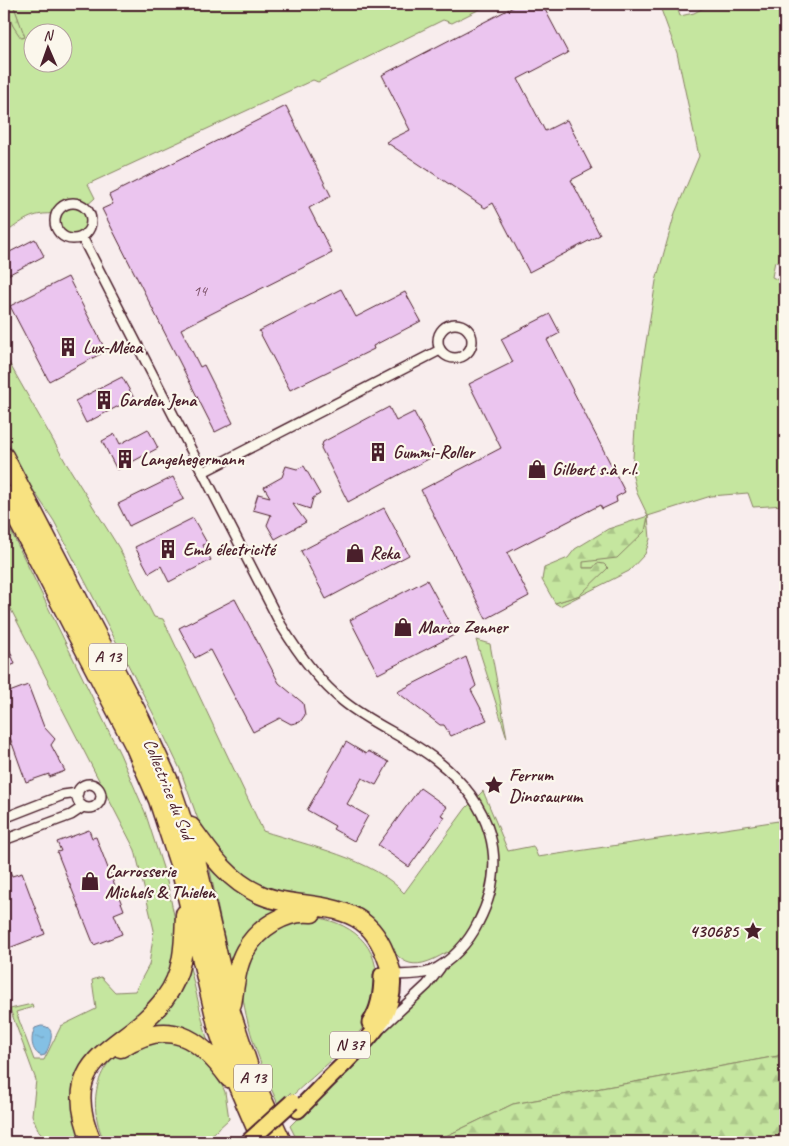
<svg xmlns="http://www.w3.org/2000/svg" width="789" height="1146" viewBox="0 0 789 1146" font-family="Caveat,sans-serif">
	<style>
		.grass { fill: #c5e69f; stroke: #888265; fill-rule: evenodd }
		.forest { fill: url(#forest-firs); stroke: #888265 }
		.water { fill: url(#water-ripples); stroke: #6d809a }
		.building { fill: #ebc5ef; stroke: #4a1f2b }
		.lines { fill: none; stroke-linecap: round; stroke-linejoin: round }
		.street-casing { stroke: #4a1f2b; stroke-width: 12 }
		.primary-casing { stroke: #4a1f2b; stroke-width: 19 }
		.highway-casing { stroke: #4a1f2b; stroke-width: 21 }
		.street { stroke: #fbf7ec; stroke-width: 9 }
		.primary { stroke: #f8e281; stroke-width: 15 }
		.highway { stroke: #f8e281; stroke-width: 18 }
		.primary-bridge-casing { stroke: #4a1f2b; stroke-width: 19; stroke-linecap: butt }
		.primary-bridge { stroke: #f8e281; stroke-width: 15 }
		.labels { text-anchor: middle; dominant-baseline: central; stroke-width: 4.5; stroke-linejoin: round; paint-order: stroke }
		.number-label { font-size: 15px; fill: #72485c }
		.shield { fill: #fbf7ec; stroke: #7f6065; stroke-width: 1 }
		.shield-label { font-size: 16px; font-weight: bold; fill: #4a1f2b }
		.poi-label { font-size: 18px; font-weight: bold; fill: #4a1f2b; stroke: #fbf7ec; text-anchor: start }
		.street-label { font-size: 18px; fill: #4a1f2b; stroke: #fbf7ec }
	</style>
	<defs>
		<pattern id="forest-firs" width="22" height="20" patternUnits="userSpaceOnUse" patternTransform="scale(1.25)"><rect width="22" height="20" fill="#c5e69f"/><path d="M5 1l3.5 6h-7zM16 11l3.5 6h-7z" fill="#abc589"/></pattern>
		<pattern id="water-ripples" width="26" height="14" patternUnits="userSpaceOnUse" patternTransform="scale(1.25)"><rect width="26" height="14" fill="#84c0e4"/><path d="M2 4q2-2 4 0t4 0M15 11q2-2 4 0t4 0" fill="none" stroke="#6e9bb9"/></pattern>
	</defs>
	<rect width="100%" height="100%" fill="#f8eded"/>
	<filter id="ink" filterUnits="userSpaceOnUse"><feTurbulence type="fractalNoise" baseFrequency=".02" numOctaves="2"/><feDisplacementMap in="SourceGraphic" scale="10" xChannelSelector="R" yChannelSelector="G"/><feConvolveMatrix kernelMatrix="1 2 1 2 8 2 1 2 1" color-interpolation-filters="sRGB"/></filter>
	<g filter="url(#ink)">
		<path class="grass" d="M4 4 13 26 24 36 13 4H208L209 7 219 6 221 4H490L452 23 443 20 318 82 313 80 88 184 95 198 85 207C112 239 47 255 56 214 31 212 23 221 4 234ZM32 32H62V62H32Z
			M659 4H676L680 16 694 13 711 4H785V266L775 261 772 277 785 283V505L753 507 748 493 711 496 648 516 650 539 645 554 629 571 560 606 555 603 580 595 594 568H582L583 561 606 559 645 531 648 516 637 493 632 473 636 413 644 355 656 281 675 213 699 156 677 53Z
			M4 354 66 463 119 548 154 617 163 619 263 831C306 845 374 859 404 893L466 808 483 791 508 851 533 846 538 857 785 820V1048L778 1056 513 1104 442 1138 438 1142H298L290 1126 297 1119 295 1116 454 962 447 952C409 975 399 963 379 929L281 896 240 878 201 828 180 769 156 719 54 521 30 485 4 435Z
			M4 517 120 754 145 812 166 877 178 934V953L159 998 87 1061 85 1142H48L39 1132 32 1115 36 1080 10 1009 32 1004 33 1007 16 1012 34 1060H44L61 1026 96 1009 92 980 101 977 115 992 135 991 149 965 154 930 135 850 4 596Z
			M476 640 490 644 507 738Z
			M206 852 284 904 280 913 232 974Z
			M308 916C350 921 382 944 376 990 375 998 375 1010 371 1016 353 1045 317 1072 292 1096L290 1093 278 1104C262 1069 240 1014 242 976 243 958 258 939 272 928 280 921 298 919 308 916Z
			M185 967H190L208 1043 142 1027Z
			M173 1037 213 1066 225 1092 229 1119 204 1142H105C87 1109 93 1058 135 1045 147 1041 161 1040 173 1037Z"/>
		<path class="forest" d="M4 4H13L25 37 21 38 13 26Z
			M648 516 645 531 617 558 583 562V568H593L597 563 604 564 608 568 580 595 555 603 542 580 544 568 568 558 575 549 608 529Z
			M785 1048V1142H438L442 1138 513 1104 778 1056Z"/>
		<path class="water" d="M41 1026C58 1026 50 1045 45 1055L41 1056C31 1051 30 1038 35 1028Z"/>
		<path class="building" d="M519 4H542L568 53 518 79 545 131 567 120 592 169 571 180 600 235 529 272 493 203 485 208 386 142 410 130 382 75Z
			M286 106 331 196 309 208 332 253 181 329 200 367 204 365 233 423 215 432 102 209 113 204 109 195Z
			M35 239 44 256 4 277V255Z
			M68 277 106 351 49 381 10 306Z
			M341 289 356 317 405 292 421 321 373 346 374 349 290 390 259 331Z
			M550 314 560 333 547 340 625 492 616 497 617 502 602 509 600 505 507 553 529 596 486 619 421 490 501 448 469 384 513 362 501 339Z
			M122 377 134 398 86 423 75 401Z
			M389 407 396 421 414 412 436 455 348 502 321 448 323 442Z
			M148 429 158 448 117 470 102 441 115 434 120 444Z
			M286 466 297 469 304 466 320 494 313 498 310 509 292 503 306 522 275 539 267 525 271 515 253 510 258 494 270 497 264 487 282 477Z
			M173 477 184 499 129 526 118 504Z
			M384 508 409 555 326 599 301 551Z
			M193 518 207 543 203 545 211 560 169 582 161 566 149 573 135 547Z
			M427 580 456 634 378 674 350 620Z
			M235 599 279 683 303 703 305 715 300 722 291 724 280 718 253 732 210 650 195 658 179 628Z
			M4 635 15 664 4 668Z
			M466 657 476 686 471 690 487 720 451 736 444 725H440L397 692Z
			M28 685 44 727 55 739 51 745 65 771 49 777V774L26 782 4 721V694Z
			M346 742 366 754 368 751 389 762 376 785 362 778 347 804 368 816 354 841 333 829 335 826 307 810Z
			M420 788 447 807 441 815 445 817 409 867 378 845Z
			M89 830 92 838 96 837 124 910 114 914 122 934 94 945 57 852 61 851 57 842Z
			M4 857 12 876 22 873 45 934 4 950Z"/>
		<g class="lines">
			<g class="street-casing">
				<path id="street" d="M55 221a18 18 0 1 1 36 0a18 18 0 1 1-36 0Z
					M82 237 281 625C298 653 317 680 343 701 371 724 407 737 436 760 490 802 511 860 478 923 469 942 450 963 431 971 418 976 402 974 389 975
					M438 341a17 17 0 1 1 34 0a17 17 0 1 1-34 0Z
					M203 472 440 350
					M77 796a12 12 0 1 1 24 0a12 12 0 1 1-24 0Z
					M4 818 63 795 78 793
					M4 840 71 815 83 807
					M381 1028 427 985 440 968"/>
			</g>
			<g class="primary-casing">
				<path id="primary" d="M370 1023C380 1009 382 992 382 975
					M298 1110C314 1094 329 1078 345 1063 370 1037 397 1014 392 974"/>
			</g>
			<g class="highway-casing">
				<path id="highway" d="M4 456 140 718 169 781 197 864 231 1012 252 1076 282 1142
					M4 494 134 745 158 800 180 867 218 1029 236 1082 262 1142
					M191 827C210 853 227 879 257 893 271 900 287 902 302 904 356 911 376 919 392 974
					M232 1004C235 987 236 967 245 951 258 928 285 910 312 913
					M121 1048C169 1017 199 1037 229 1078
					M92 1142C54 1053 126 1052 165 998 184 973 184 944 185 914"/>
			</g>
			<use href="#street" class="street"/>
			<use href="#primary" class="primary"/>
			<use href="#highway" class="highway"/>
			<g class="primary-bridge-casing">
				<path id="primary-bridge" d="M248 1142 292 1102"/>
			</g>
			<use href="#primary-bridge" class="primary-bridge"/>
		</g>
	</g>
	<defs>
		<g id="building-bare" transform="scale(1.5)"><path d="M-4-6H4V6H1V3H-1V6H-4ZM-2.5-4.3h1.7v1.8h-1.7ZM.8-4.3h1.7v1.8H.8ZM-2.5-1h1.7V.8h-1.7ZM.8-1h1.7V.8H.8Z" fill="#4a1f2b" stroke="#fbf7ec" stroke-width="2.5" paint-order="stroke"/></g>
		<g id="shop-bare" transform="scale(1.5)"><path d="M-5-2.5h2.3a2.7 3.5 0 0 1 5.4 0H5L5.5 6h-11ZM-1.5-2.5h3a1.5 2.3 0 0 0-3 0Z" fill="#4a1f2b" stroke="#fbf7ec" stroke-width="2.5" paint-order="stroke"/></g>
		<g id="sight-bare" transform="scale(1.5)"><path d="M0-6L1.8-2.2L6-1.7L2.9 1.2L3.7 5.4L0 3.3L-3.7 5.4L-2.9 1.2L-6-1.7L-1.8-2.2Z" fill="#4a1f2b" stroke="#fbf7ec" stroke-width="2.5" paint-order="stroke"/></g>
	</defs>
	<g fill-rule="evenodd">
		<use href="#building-bare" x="68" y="347"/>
		<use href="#building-bare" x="104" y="400"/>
		<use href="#building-bare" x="378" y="452"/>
		<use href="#building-bare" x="125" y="459"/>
		<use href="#shop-bare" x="537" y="469"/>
		<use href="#building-bare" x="168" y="549"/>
		<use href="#shop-bare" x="355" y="553"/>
		<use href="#shop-bare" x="403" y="627"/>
		<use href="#sight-bare" x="494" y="785"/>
		<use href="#shop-bare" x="90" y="881"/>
		<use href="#sight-bare" x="753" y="931"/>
	</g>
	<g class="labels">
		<g class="number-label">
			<text x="200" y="291">14</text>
		</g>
		<g class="shield">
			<rect x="89" y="643.5" width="38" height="27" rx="4"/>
			<rect x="330" y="1031.5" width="40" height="27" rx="4"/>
			<rect x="234" y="1064.5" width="38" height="27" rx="4"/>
		</g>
		<g class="shield-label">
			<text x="108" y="657">A 13</text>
			<text x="350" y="1045">N 37</text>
			<text x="253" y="1078">A 13</text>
		</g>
		<g class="poi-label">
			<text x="83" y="347">Lux-Méca</text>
			<text x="119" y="400">Garden Jena</text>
			<text x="393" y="452">Gummi-Roller</text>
			<text x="140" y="459">Langehegermann</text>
			<text x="552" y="469">Gilbert s.à r.l.</text>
			<text x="183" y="549">Emb électricité</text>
			<text x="370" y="553">Reka</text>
			<text x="418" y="627">Marco Zenner</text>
			<text x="509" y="775">Ferrum<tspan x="509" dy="21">Dinosaurum</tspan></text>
			<text x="105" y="871">Carrosserie<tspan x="105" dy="21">Michels &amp; Thielen</tspan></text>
			<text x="738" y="931" text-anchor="end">430685</text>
		</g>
		<g class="street-label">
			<text transform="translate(169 789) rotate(68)">Collectrice du Sud</text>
		</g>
	</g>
	<rect width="789" height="1146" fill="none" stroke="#fbf7ec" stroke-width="20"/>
	<rect x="10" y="10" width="769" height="1126" fill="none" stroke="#4a1f2b" stroke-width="2" filter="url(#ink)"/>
	<g transform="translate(48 48) rotate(358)"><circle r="24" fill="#fbf7ec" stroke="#b4a19f"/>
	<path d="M0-4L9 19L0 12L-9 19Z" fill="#4a1f2b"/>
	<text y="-8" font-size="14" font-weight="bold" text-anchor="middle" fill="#4a1f2b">N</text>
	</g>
</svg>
